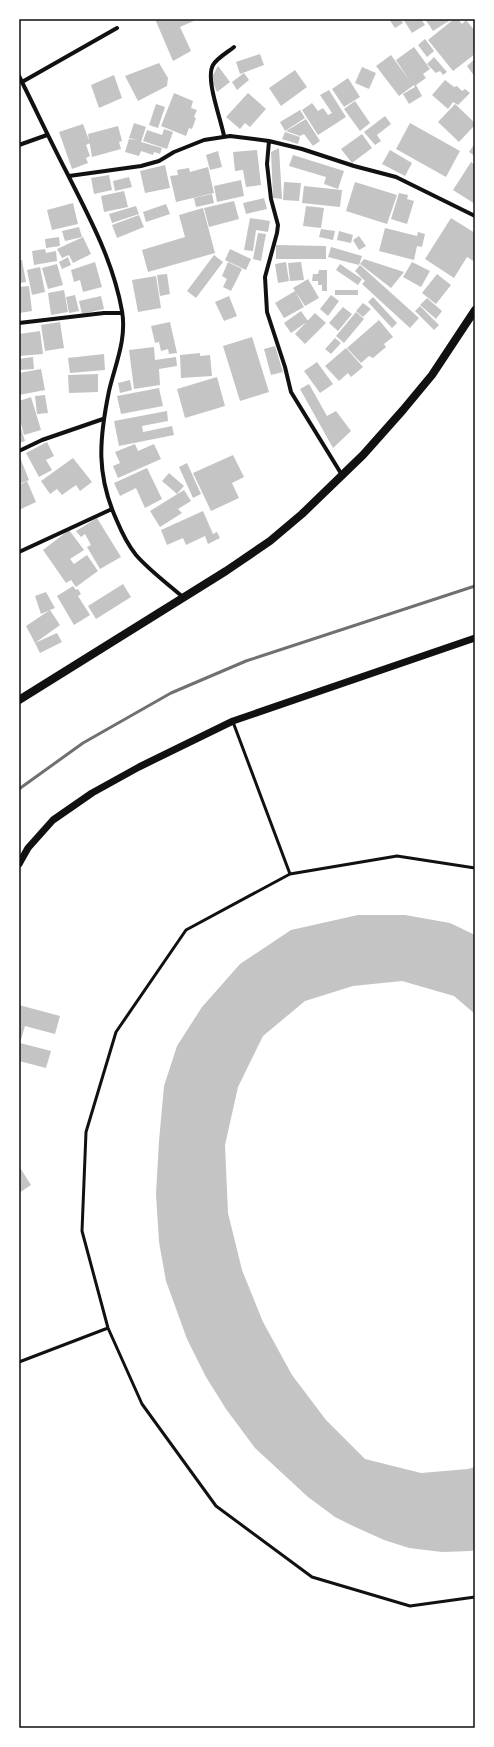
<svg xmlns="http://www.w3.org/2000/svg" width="494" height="1747" viewBox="0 0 494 1747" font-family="'Public Sans',sans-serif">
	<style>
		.building { fill: #c4c4c4 }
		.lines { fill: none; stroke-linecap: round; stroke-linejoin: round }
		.service { stroke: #111; stroke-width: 3 }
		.minor { stroke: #111; stroke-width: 4 }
		.tertiary { stroke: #111; stroke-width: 7 }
		.secondary { stroke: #111; stroke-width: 8 }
		.rail { stroke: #707070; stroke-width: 3 }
		.neatline { fill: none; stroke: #111; stroke-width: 1.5 }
	</style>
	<rect width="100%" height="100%" fill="#fff"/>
	<path class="building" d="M155 19H198L180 27 191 51 173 61Z
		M389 19H401L403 23 395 28Z
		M403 19H421L425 25 412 33Z
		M425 19H452L433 31Z
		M454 19H458L462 24 466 20 475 31V54L453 71 428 40Z
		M425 39 434 51 427 57 418 45Z
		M414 47 430 69 423 74 426 78 416 85 422 96 409 104 403 94 415 87 414 85 399 96 376 66 391 55 409 80 396 60Z
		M260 54 264 65 240 74 236 62Z
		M434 57 447 72 443 75 440 71 436 73 427 64Z
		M475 59V77L467 66Z
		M159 63 168 78 167 86 138 101 125 76Z
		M218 66 230 82 217 92 213 83V75Z
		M362 67 376 73 369 89 355 83Z
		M295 70 307 87 281 106 269 88Z
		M244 73 249 80 237 90 232 82Z
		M114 75 122 98 99 108 91 85Z
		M348 78 360 97 344 107 332 89Z
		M445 80 454 87 457 86 462 91 465 89 470 93 458 105 453 102 448 109 432 95Z
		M329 90 346 117 318 135 302 110 312 103 318 111 323 108 328 115 332 113 320 95Z
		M174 93 193 101 191 108 197 110 194 117 196 118 192 129 189 128 186 136 161 126Z
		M248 93 266 109 250 127 245 123 240 129 226 117Z
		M355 101 370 123 360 131 344 109Z
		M156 104 165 107 158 128 149 125Z
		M455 104 475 123V125L459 142 438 122Z
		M300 110 305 118 285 131 280 122Z
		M385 116 391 124 377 135 381 141 375 145 364 132Z
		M306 119 320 141 313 146 304 134 300 136 286 131Z
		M134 123 146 127 141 142 162 148 160 154 154 152 153 155 141 151 139 156 125 152 129 139 138 140 129 138Z
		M410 123 460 151 446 177 396 149Z
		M83 124 90 143 86 145 90 156 86 158 88 163 72 169 59 132Z
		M118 126 122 141 119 142 121 149 92 157 88 134Z
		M164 129 173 132 167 149 143 141 147 130 162 135Z
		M285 132 300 137 298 144 282 139Z
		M362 134 372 148 352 163 341 149Z
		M475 143V156L469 152Z
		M279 148 282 199 273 198 271 152Z
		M257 150 261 185 246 187 243 170 235 171 233 152Z
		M390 150 412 163 405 176 382 164Z
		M218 151 222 167 210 170 206 155Z
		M293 155 344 171 338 189 324 184 326 177 289 166Z
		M471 162 475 165V204L453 190Z
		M165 165 170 188 145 193 140 171Z
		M208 167 214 193 176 202 170 176 178 175 177 170 189 168 190 172Z
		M109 175 112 190 94 194 91 178Z
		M129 177 132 187 115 191 113 181Z
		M241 180 244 196 217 202 214 186Z
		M284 182 301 183 299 201 283 200Z
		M355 182 397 195 387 224 346 211Z
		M304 186 342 190 340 207 302 203Z
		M124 191 128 207 104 212 101 196Z
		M399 193 408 195 407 199 414 201 407 224 391 219Z
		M212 194 214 203 196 207 194 198Z
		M264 198 267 209 246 214 243 203Z
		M234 201 239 219 209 227 204 208Z
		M73 203 78 224 52 230 47 210Z
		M166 204 170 214 146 222 143 212Z
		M136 206 139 214 112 223 109 214Z
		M306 206 324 208 321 228 303 226Z
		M203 208 215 253 148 272 142 250 185 237 179 215Z
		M139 215 144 227 117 238 112 225Z
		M250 218 270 221 268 232 256 230 253 251 244 250Z
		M451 218 475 233V262L467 257 454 278 425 259Z
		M79 227 82 237 65 241 62 231Z
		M385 228 417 236 418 232 425 234 422 247 417 246 414 260 379 251Z
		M321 229 335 231 333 240 319 237Z
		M339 231 353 235 351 243 337 240Z
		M258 233 266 234 261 261 253 259Z
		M359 236 366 246 359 250 353 240Z
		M59 237 60 246 46 248 45 239Z
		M83 237 91 254 73 263 69 255 62 258 57 249Z
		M276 245 326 246V259H276Z
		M331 247 362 256 359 265 328 257Z
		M45 249 46 253 56 251 57 261 34 265 32 251Z
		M230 249 251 259 246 270 225 260Z
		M214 255 223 262 196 298 187 291Z
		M68 257 71 265 62 269 59 262Z
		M364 259 404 272 391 288 360 264Z
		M19 260H22L26 282 19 283Z
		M95 262 102 287 83 292 80 280 74 282 71 270Z
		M228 262 242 269 231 291 223 287 227 279 222 276Z
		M286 262 289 281 278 283 275 264Z
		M301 262 304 280 290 281 288 263Z
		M412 262 430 271 421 287 403 277Z
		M57 264 63 285 48 289 42 268Z
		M340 264 362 279 358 285 336 270Z
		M360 265 419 318 410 328 362 284 365 281 355 271Z
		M40 267 45 292 32 295 27 270Z
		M319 270H327V291H322V285H318V281H312L313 274H318Z
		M167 274 170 294 160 296 157 275Z
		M437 274 451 285 436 304 422 293Z
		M156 276 161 308 138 312 132 280Z
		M308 279 319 298 305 306 293 288Z
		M29 286 32 311 19 313V287Z
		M64 290 68 312 51 315 48 293Z
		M335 290H358V295H335Z
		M295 291 304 307 284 318 275 303Z
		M75 295 79 311 69 313 66 297Z
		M331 295 339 301 328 316 320 309Z
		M101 296 104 309 82 314 79 301Z
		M229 296 237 316 224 321 215 302Z
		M373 297 397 323 392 328 368 302Z
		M427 298 442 311 436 319 420 305Z
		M363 303 371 309 363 317 356 311Z
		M420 306 439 325 434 330 415 311Z
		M343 307 352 314 338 331 329 323Z
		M301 311 308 321 291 333 284 323Z
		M356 312 364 319 344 343 336 336Z
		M315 313 326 323 305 344 295 334Z
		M379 320 393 337 384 344 386 347 373 358 369 356 361 363 347 348Z
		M60 322 64 348 45 351 41 325Z
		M170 322 177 353 169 354 168 349 161 351 159 342 155 343 151 326Z
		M40 331 43 354 19 356V334Z
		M252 337 269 392 240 401 223 346Z
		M335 338 341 343 331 354 325 349Z
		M275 346 283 372 271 375 264 349Z
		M154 347 155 360 176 357 177 366 159 369 160 385 134 389 129 350Z
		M346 348 363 367 351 377 348 373 339 381 325 366Z
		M200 353V356L210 355 212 376 181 378 180 355Z
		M104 354 105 370 70 373 68 358Z
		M33 357 34 369 19 370V359Z
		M317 362 333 384 320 393 304 371Z
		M41 369 45 390 19 395V373Z
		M98 374V392L69 393 68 375Z
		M217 377 225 406 185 418 177 389Z
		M130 380 132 390 120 393 118 383Z
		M309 384 327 416 336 411 351 431 333 448 300 389Z
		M159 388 163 406 121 414 117 396Z
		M45 395 48 413 37 414 35 396Z
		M31 397 41 430 24 435 19 417V401Z
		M167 411 168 421 142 426 143 432 172 426 174 435 119 446 114 421Z
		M19 422 25 441 19 443Z
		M47 442 54 456 46 460 52 470 39 477 26 453Z
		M135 444 138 451 154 444 161 459 118 478 113 466 120 463 115 452Z
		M19 455 29 480 19 484Z
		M233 455 244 477 232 483 239 498 211 511 193 473Z
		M73 458 92 482 80 491 76 485 62 495 57 489 50 494 41 481Z
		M187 463 201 494 193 498 179 467Z
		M147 468 162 499 145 508 136 488 120 496 114 483Z
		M169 473 184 486 177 494 162 481Z
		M27 481 36 502 19 510V485Z
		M184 490 191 501 178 509 182 513 160 527 150 511Z
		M203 511 213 534 217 532 220 538 208 544 205 536 186 545 183 538 167 545 161 530Z
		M97 518 121 557 100 569 87 547 91 545 85 534 81 537 76 531Z
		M69 530 84 550 70 559 74 564 87 555 98 571 76 587 71 580 66 583 43 550Z
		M123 584 131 597 96 619 88 606Z
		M73 586 76 590 78 589 81 594 78 596 90 615 74 625 57 596Z
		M46 592 55 608 50 610 60 625 35 643 26 626 50 610 41 614 35 596Z
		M57 633 62 642 40 653 35 643Z
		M358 915H405L450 923 475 935V1014L454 996 402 981 353 986 305 1001 263 1036 238 1087 225 1145 228 1213 242 1270 263 1322 292 1375 326 1420 365 1459 421 1473 468 1469 475 1467V1550L471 1551 442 1552 409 1548 384 1540 353 1526 335 1517 308 1497 255 1448 226 1409 206 1377 187 1339 166 1281 159 1242 156 1194 159 1141 164 1086 177 1046 202 1007 240 964 291 930Z
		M19 1005 60 1016 55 1034 25 1026 20 1043 51 1051 46 1068 19 1061Z
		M19 1166 31 1185 19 1193Z"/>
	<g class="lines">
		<path class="service" d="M233 722 290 874
			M475 868 397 856 290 874 186 930 116 1032 86 1132 82 1231 108 1328 142 1404 216 1506 312 1577 410 1606 475 1597
			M19 1362 108 1328"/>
		<path class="minor" d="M19 76C35 108 50 140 66 171 89 217 113 260 122 311 127 339 115 365 109 391 99 440 96 475 117 521 122 533 128 545 136 555 150 571 168 584 184 598
			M22 82 117 28
			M224 136C221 119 205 79 213 65 217 58 228 52 234 47
			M269 141 267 164 271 199 278 225 277 233 265 277 267 312 285 367 291 392 342 475
			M19 145 47 135
			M69 176 141 166 159 161 174 152 204 140 230 136 269 141 302 149 354 166 396 177 475 216
			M19 323 104 313H122
			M19 451 42 440 103 419
			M19 552 112 509"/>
		<path class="tertiary" d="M19 864 28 848 53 820 92 793 139 767 233 721 475 638"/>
		<path class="secondary" d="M19 700 226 571 270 541 302 514 363 455 403 410 432 375 475 310"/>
		<path class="rail" d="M19 789 83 743 171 693 246 661 475 586"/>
	</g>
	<rect width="494" height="1747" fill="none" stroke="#ffffff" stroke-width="40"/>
	<rect x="20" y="20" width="454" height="1707" class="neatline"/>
</svg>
